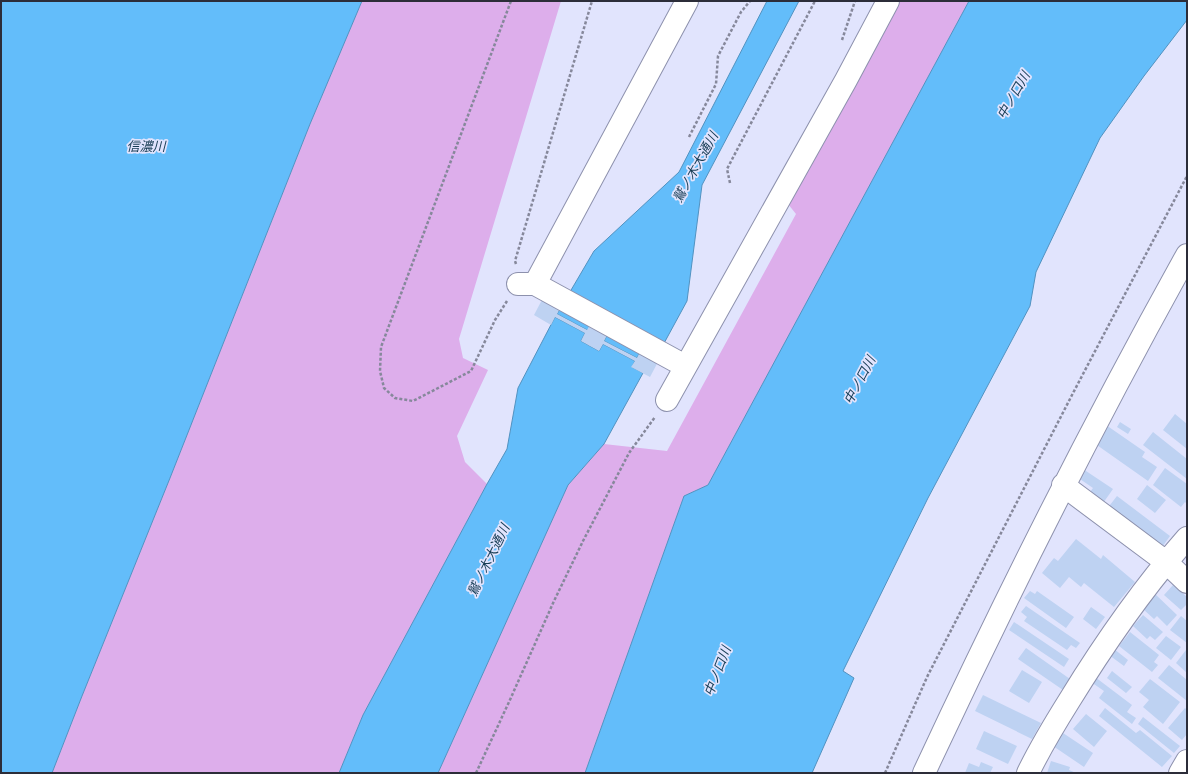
<svg xmlns="http://www.w3.org/2000/svg" width="1188" height="774" viewBox="0 0 1188 774" font-family="'Golos Text','Noto Sans JP',sans-serif">
	<style>
		.green { fill: #ddaeeb }
		.water { fill: #63bdfa; stroke: #5292c0 }
		.building { fill: #bed2f2 }
		.lines { fill: none; stroke-linecap: round; stroke-linejoin: round }
		.minor-casing { stroke: #8d91ad; stroke-width: 24 }
		.path { stroke: #86889b; stroke-width: 2.5; stroke-dasharray: 3 2; stroke-linecap: butt }
		.minor { stroke: #fff; stroke-width: 22 }
		.labels { text-anchor: middle; dominant-baseline: central; stroke-width: 3.5; stroke-linejoin: round; paint-order: stroke }
		.water-label { font-size: 13px; font-style: italic; fill: #153b53; stroke: #e1e4fd }
	</style>
	<rect width="100%" height="100%" fill="#e1e4fd"/>
	<path class="green" d="M362 1H561L459 339 463 358 488 370 457 436 465 462 487 484 363 715 339 773H52L82 696 170 478 310 124Z
		M900 1H969L708 485 684 496 585 773H438L568 485 604 444 667 451 796 214 788 204Z"/>
	<path class="water" d="M1 1H362L310 124 170 478 82 696 52 773H1Z
		M767 1H799L702 185 687 301 656 358 641 350 637 358 604 341 608 333 587 330 557 314 594 251 679 172Z
		M969 1H1187V20L1144 76 1100 138 1036 272 1030 306 928 498 843 671 854 678 812 773H585L684 496 708 485Z
		M555 317 585 333 581 341 599 351 603 344 635 361 632 367 643 373 604 444 568 485 438 773H339L363 715 487 484 507 449 518 388Z"/>
	<path class="building" d="M544 296 562 305 557 314 587 330 591 323 608 333 604 341 637 358 641 350 659 360 650 377 631 367 635 361 603 344 599 351 581 341 585 333 555 317 551 325 534 315Z
		M1175 414 1187 424V449L1163 430Z
		M1120 422 1131 429 1128 434 1117 427Z
		M1106 425 1145 452 1142 457 1157 467 1148 481 1094 443Z
		M1153 432 1187 459V479L1143 445Z
		M1165 468 1187 484V504L1185 502 1181 507 1153 485Z
		M1083 469 1113 489 1101 506 1087 496 1093 488 1077 477Z
		M1147 485 1166 500 1155 513 1137 499Z
		M1117 496 1170 536 1160 550 1106 510Z
		M1076 539 1101 559 1103 555 1135 582 1114 607 1084 583 1081 587 1069 577 1060 588 1042 573 1054 558 1058 561Z
		M1173 585 1187 597V604L1181 610 1164 595Z
		M1030 591 1035 594 1037 591 1074 617 1066 628 1024 598Z
		M1153 592 1177 615 1167 626 1157 616 1154 619 1143 609Z
		M1026 606 1080 643 1076 648 1071 645 1067 650 1024 621 1027 617 1021 612Z
		M1091 607 1105 617 1096 629 1083 619Z
		M1143 615 1163 632 1155 640 1150 636 1147 639 1133 626Z
		M1181 616 1187 621V643L1170 630Z
		M1014 622 1069 659 1064 667 1009 630Z
		M1130 632 1159 655 1154 662 1158 665 1152 672 1119 646Z
		M1166 636 1181 647 1171 660 1156 648Z
		M1026 648 1070 679 1063 690 1018 659Z
		M1114 649 1128 660 1124 666 1109 655Z
		M1186 650 1187 651V673L1176 663Z
		M1169 665 1187 680V701L1158 678Z
		M1022 670 1042 682 1029 703 1009 691Z
		M1112 671 1132 687 1126 693 1107 678Z
		M1095 677 1132 705 1127 712 1136 718 1132 724 1099 698 1104 691 1091 682Z
		M1150 679 1180 702 1163 724 1143 707 1149 700 1139 692Z
		M983 695 1041 723 1032 739 975 711Z
		M1105 708 1136 733 1140 730 1172 756 1162 767 1099 716Z
		M1185 708 1187 710V734L1182 740 1168 728Z
		M1086 714 1107 731 1094 747 1073 729Z
		M1143 717 1180 746 1174 753 1138 724Z
		M984 731 1017 746 1008 764 976 749Z
		M1063 733 1093 753 1084 767 1053 746Z
		M1051 761 1070 767 1069 770 1076 773H1047Z
		M981 762 993 767 990 773H965L969 763 979 767Z"/>
	<g class="lines">
		<g class="minor-casing">
			<path id="minor" d="M518 284H535L685 366
				M535 284 687 1
				M667 400 846 80 888 1
				M1063 485 1166 562 1187 582
				M924 773C1006 597 1093 424 1187 255
				M1028 773C1040 748 1054 725 1069 701 1104 644 1142 589 1187 538
				M1180 773 1187 761"/>
		</g>
		<path class="path" d="M842 40 855 1
			M689 137 716 84 718 56 741 12 750 1
			M730 183 727 169 815 1
			M516 264 515 261 592 1
			M507 301 495 320 471 371 413 401 395 398 384 388 380 371 381 347 511 1
			M476 773 509 702 554 601 583 541 629 453 655 417
			M885 773 927 677 1072 395 1187 176"/>
		<use href="#minor" class="minor"/>
	</g>
	<g class="labels">
		<g class="water-label">
			<text transform="translate(1013 95) rotate(-60)">中ノ口川</text>
			<text x="146" y="146">信濃川</text>
			<text transform="translate(695 167) rotate(-61)">鷲ノ木大通川</text>
			<text transform="translate(859 380) rotate(-62)">中ノ口川</text>
			<text transform="translate(488 560) rotate(-64)">鷲ノ木大通川</text>
			<text transform="translate(717 671) rotate(-69)">中ノ口川</text>
		</g>
	</g>
	<rect width="1188" height="774" fill="none" stroke="#2c2d39" stroke-width="4"/>
</svg>
